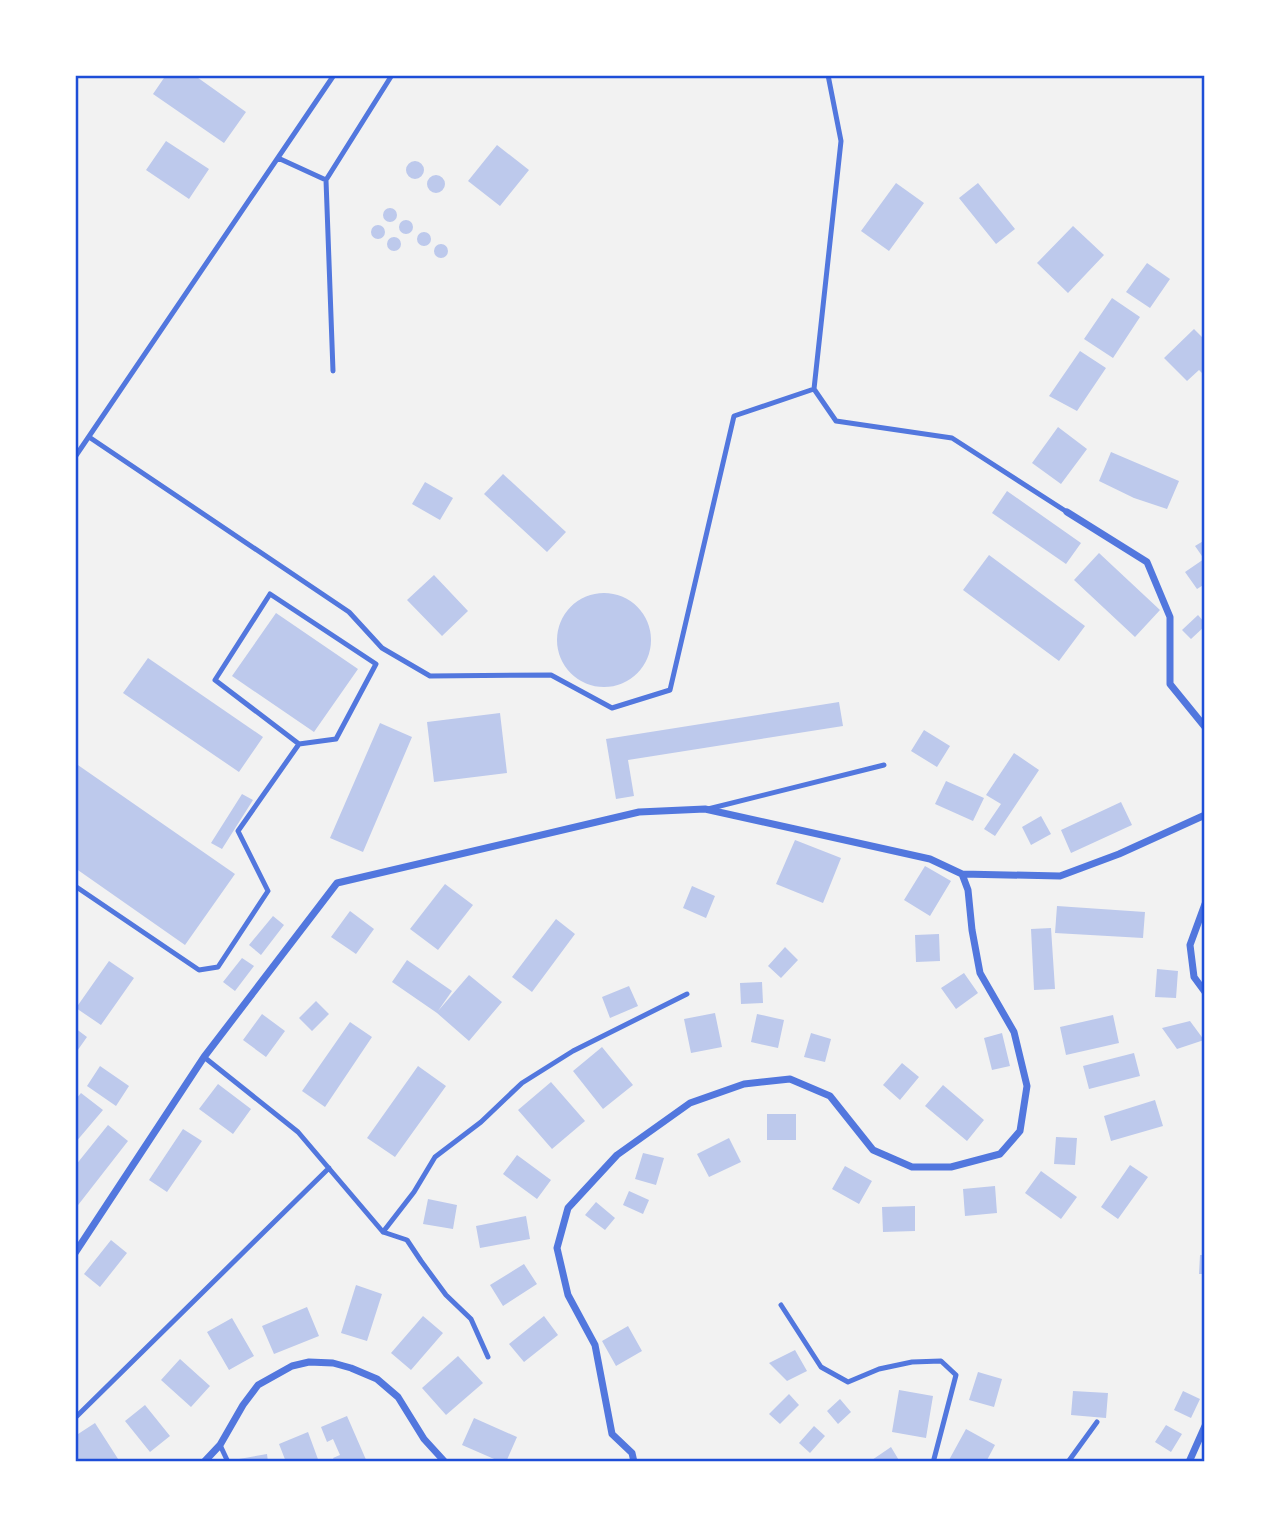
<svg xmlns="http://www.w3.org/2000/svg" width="1280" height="1537" viewBox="0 0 1280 1537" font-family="'Sofia Sans Condensed',sans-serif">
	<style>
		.building { fill: #bdc9ec }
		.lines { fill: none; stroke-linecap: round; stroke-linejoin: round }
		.service { stroke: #5277de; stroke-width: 5 }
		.minor { stroke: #5277de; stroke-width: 7 }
		.neatline { fill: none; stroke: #1d4ed8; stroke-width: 2.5 }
	</style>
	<rect width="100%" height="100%" fill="#f2f2f2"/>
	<path class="building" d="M166 75H194L246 112 224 143 153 94Z
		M166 141 209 169 189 199 146 170Z
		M497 145 529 170 500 206 468 181Z
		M406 170a9 9 0 1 1 18 0a9 9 0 1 1-18 0Z
		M427 184a9 9 0 1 1 18 0a9 9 0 1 1-18 0Z
		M896 183 924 203 889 251 861 231Z
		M978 183 1015 229 996 244 959 198Z
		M383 215a7 7 0 1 1 14 0a7 7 0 1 1-14 0Z
		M399 227a7 7 0 1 1 14 0a7 7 0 1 1-14 0Z
		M371 232a7 7 0 1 1 14 0a7 7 0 1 1-14 0Z
		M1073 226 1104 255 1068 293 1037 263Z
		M417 239a7 7 0 1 1 14 0a7 7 0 1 1-14 0Z
		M387 244a7 7 0 1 1 14 0a7 7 0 1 1-14 0Z
		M434 251a7 7 0 1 1 14 0a7 7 0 1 1-14 0Z
		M1147 263 1170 279 1150 308 1126 292Z
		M1112 298 1140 317 1113 358 1084 339Z
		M1194 329 1205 340V376L1199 370 1187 381 1164 358Z
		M1080 351 1106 368 1077 411 1049 396Z
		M1058 427 1087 449 1061 484 1032 463Z
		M1111 452 1179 481 1167 509 1134 498 1099 481Z
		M503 474 566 532 547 552 484 494Z
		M425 482 453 498 440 520 412 504Z
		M1007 491 1081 543 1066 564 992 513Z
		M1205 540V584L1197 589 1185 572 1204 559 1195 546Z
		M1099 553 1160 610 1135 637 1074 580Z
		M989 555 1085 626 1059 661 963 590Z
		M434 575 468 611 442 636 407 600Z
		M557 640a47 47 0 1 1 94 0a47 47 0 1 1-94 0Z
		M276 613 358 669 314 732 232 676Z
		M1198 615 1205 623V626L1191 639 1182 630Z
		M148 658 263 737 239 772 123 693Z
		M839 702 843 726 628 760 634 796 616 799 606 739Z
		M500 713 507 773 434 782 427 722Z
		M380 723 412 737 363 852 330 838Z
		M924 730 950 746 937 767 911 751Z
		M1014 753 1039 770 995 836 984 829 1001 804 986 795Z
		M75 763 235 874 185 945 75 868Z
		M946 781 984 798 973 821 935 804Z
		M242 794 253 800 222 849 211 843Z
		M1121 802 1132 825 1071 853 1061 830Z
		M1041 816 1051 834 1031 845 1022 827Z
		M795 840 841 858 823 903 776 884Z
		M925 866 951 881 930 916 904 900Z
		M445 884 473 905 438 950 410 929Z
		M692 886 715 896 706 918 683 908Z
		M1057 906 1145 912 1143 938 1055 933Z
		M350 911 374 929 356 954 331 937Z
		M273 916 284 925 261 955 249 945Z
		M556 919 575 934 532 992 512 977Z
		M1051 928 1055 989 1034 990 1031 929Z
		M939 934 940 961 916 962 915 935Z
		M785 947 798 960 781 978 768 966Z
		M242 958 254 966 235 991 223 982Z
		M407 960 452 991 438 1011 469 975 502 1002 469 1041 437 1013 392 982Z
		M109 961 134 978 101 1025 76 1008Z
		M1157 969 1178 971 1176 998 1155 997Z
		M964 973 978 993 956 1009 941 988Z
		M762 982 763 1003 741 1004 740 983Z
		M629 986 638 1006 610 1018 602 997Z
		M316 1001 329 1014 312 1031 299 1018Z
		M715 1013 722 1047 691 1053 684 1019Z
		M262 1014 285 1031 266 1057 243 1040Z
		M757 1014 784 1020 778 1048 751 1042Z
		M1113 1015 1119 1043 1066 1055 1060 1027Z
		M1190 1021 1204 1040 1177 1049 1162 1028Z
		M350 1022 372 1037 325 1107 302 1091Z
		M75 1028 87 1037 75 1054Z
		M811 1033 831 1039 825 1062 804 1057Z
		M1002 1033 1010 1066 992 1070 984 1038Z
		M602 1047 633 1085 603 1109 573 1071Z
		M1134 1053 1140 1076 1089 1089 1083 1066Z
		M902 1063 919 1077 900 1100 883 1085Z
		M100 1066 129 1086 116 1106 87 1086Z
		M418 1066 446 1086 395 1157 367 1138Z
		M551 1082 585 1121 552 1149 518 1110Z
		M218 1084 251 1109 233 1134 199 1109Z
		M943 1085 984 1120 967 1141 925 1106Z
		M81 1093 103 1110 75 1143V1100Z
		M1155 1100 1163 1126 1111 1141 1104 1116Z
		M767 1114H796V1140H767Z
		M108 1125 128 1141 75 1209V1166Z
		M183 1129 202 1141 167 1192 149 1180Z
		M1056 1137 1077 1138 1075 1165 1054 1164Z
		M729 1138 741 1162 709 1177 697 1154Z
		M643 1153 664 1158 656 1185 635 1179Z
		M517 1155 551 1180 537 1199 503 1174Z
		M1130 1165 1148 1177 1118 1219 1101 1207Z
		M845 1166 872 1181 859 1204 832 1189Z
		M1041 1171 1077 1197 1061 1219 1025 1193Z
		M995 1186 997 1213 965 1216 963 1189Z
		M629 1191 649 1200 643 1214 623 1205Z
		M428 1199 457 1205 453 1229 423 1224Z
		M596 1202 615 1218 605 1230 585 1215Z
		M915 1206V1231L883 1232 882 1207Z
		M526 1216 530 1239 480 1248 476 1226Z
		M111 1240 127 1253 100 1287 84 1274Z
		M1200 1255H1205V1274H1199Z
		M524 1264 537 1284 503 1306 490 1285Z
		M356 1285 382 1294 367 1341 341 1333Z
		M307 1307 319 1336 274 1354 262 1326Z
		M423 1316 443 1333 411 1370 391 1353Z
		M544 1316 558 1335 524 1362 509 1344Z
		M232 1318 254 1356 229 1370 207 1332Z
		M628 1326 642 1351 616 1366 602 1341Z
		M795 1350 807 1371 787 1381 769 1363Z
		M458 1356 483 1383 446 1415 422 1388Z
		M180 1359 210 1386 191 1407 161 1380Z
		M978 1372 1002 1379 994 1407 969 1400Z
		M899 1390 933 1396 926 1438 892 1432Z
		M1073 1391 1108 1393 1106 1418 1071 1415Z
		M1183 1391 1200 1399 1191 1418 1174 1410Z
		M789 1394 799 1405 780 1424 769 1414Z
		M840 1399 851 1412 838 1424 827 1411Z
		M145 1405 170 1436 150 1452 125 1421Z
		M347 1416 367 1462H335L333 1458 340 1455 333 1439 327 1442 321 1427Z
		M474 1418 517 1437 506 1462H501L462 1445Z
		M95 1423 120 1462H75V1436Z
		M1166 1425 1182 1434 1171 1452 1155 1442Z
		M814 1426 825 1436 810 1453 799 1443Z
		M966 1429 995 1445 986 1462H952L949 1460Z
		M308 1432 319 1462H286L279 1444Z
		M891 1447 900 1462H869Z
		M267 1454 268 1462H240L239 1459Z"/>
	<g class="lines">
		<path class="service" d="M278 158 326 180 333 371
			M326 180 392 75
			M814 389 841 141 828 75
			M89 437 349 612 382 648 430 676 551 675 612 708 670 690 734 416 814 389 836 421 952 438 1067 512
			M75 457 334 75
			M708 809 884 765
			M75 886 199 970 218 967 268 891 238 831 299 744 336 739 376 664 270 594 215 680 299 744
			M204 1057 298 1132 383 1232 407 1240 421 1261 446 1295 471 1319 488 1357
			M383 1232 414 1192 435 1157 481 1122 522 1083 573 1051 687 994
			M781 1305 821 1367 848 1382 879 1369 912 1362 941 1361 956 1375 934 1459 935 1462
			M75 1418 329 1168
			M220 1445 228 1462
			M1068 1462 1097 1422"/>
		<path class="minor" d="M1067 512 1147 562 1170 617V684L1205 727
			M1205 904 1190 945 1194 977 1205 992
			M75 1253 204 1057 337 883 639 812 705 809 930 859 962 874 1060 876 1119 854 1205 815
			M204 1462 220 1445 243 1405 258 1385 292 1366 309 1362 333 1363 351 1368 377 1379 398 1397 424 1439 445 1462
			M634 1462 632 1453 612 1434 595 1345 568 1295 557 1248 568 1208 617 1155 690 1103 744 1084 790 1079 830 1096 873 1150 912 1167H951L1000 1154 1020 1131 1027 1086 1014 1032 980 973 972 930 968 890 962 874
			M1189 1462 1205 1426"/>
	</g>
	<rect width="1280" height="1537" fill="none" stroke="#ffffff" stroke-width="154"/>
	<rect x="77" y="77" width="1126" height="1383" class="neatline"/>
</svg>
